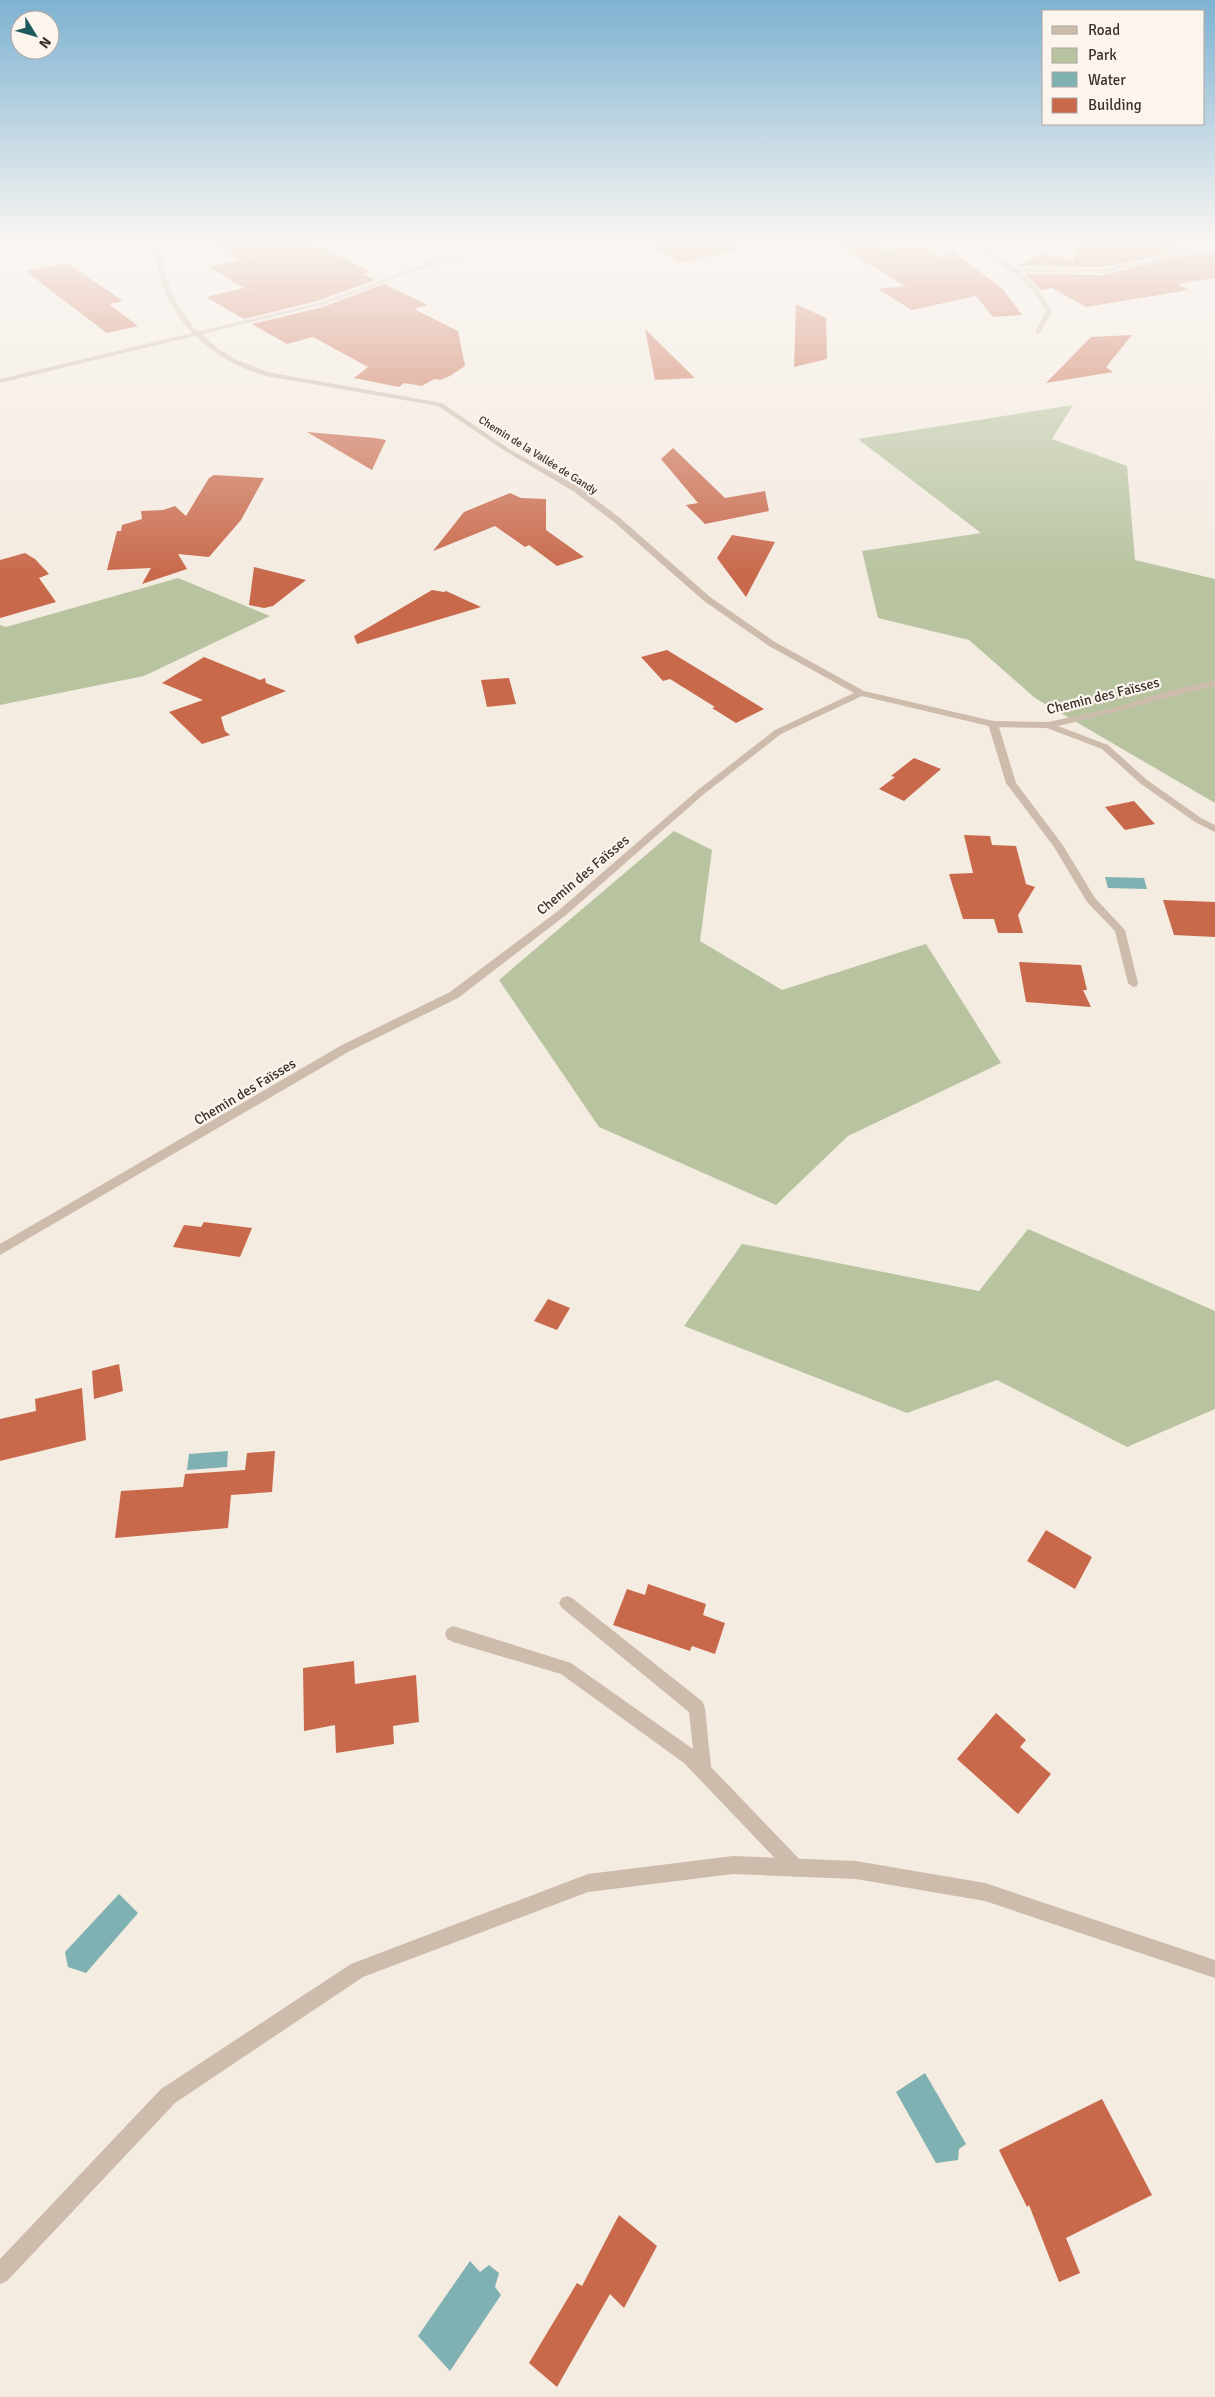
<svg xmlns="http://www.w3.org/2000/svg" width="1215" height="2397" viewBox="0 0 1215 2397" font-family="Signika,sans-serif">
	<style>
		.green { fill: #b8c4a0 }
		.water { fill: #7fb0b2 }
		.building { fill: #c8694b }
		.lines { fill: none; stroke-linecap: round; stroke-linejoin: round }
		.service { fill: #cdbbac; fill-rule: evenodd }
		.minor { fill: #cdbbac; fill-rule: evenodd }
		.tertiary { fill: #cdbbac; fill-rule: evenodd }
		.labels { text-anchor: middle; dominant-baseline: central; stroke-width: 4.5; stroke-linejoin: round; paint-order: stroke }
		.far-street-label { font-size: 11px; fill: #3b302b; stroke: #fbf5ee }
		.street-label { font-size: 14px; fill: #3b302b; stroke: #fbf5ee }
	</style>
	<rect width="100%" height="100%" fill="#f4ebe1"/>
	<path class="green" d="M1073 405 1052 439 1127 466 1135 560 1215 579V803L1035 698 969 640 878 618 862 551 981 533 858 439Z
		M178 578 270 616 144 676 0 705V625L6 627Z
		M674 831 712 850 700 941 782 990 926 944 1001 1063 848 1136 776 1205 599 1127 499 980Z
		M1028 1229 1215 1311V1409L1127 1447 997 1380 907 1413 684 1326 742 1244 979 1291Z"/>
	<path class="water" d="M1105 877 1144 878 1147 889 1108 888Z
		M228 1451 227 1467 187 1470 189 1454Z
		M119 1894 138 1913 86 1973 68 1967 65 1952Z
		M925 2073 966 2144 959 2149 958 2160 936 2163 896 2092Z
		M470 2261 480 2272 489 2265 499 2273 495 2287 501 2295 450 2371 418 2336Z"/>
	<path class="building" d="M206 240H309L370 272 362 274 375 280 317 301 244 319 206 297 244 288 209 267 240 260Z
		M637 240H739L740 250 681 263Z
		M828 240H882L883 250 908 247 930 248 943 259H946L943 256 949 249 1002 288 1022 315 993 317 976 296 912 310 878 289 905 286Z
		M1076 240H1194L1202 246 1182 247 1154 257 1103 267 1017 266 1045 253 1074 262Z
		M1212 253 1215 255V278L1178 284 1189 290 1086 307 1052 288 1041 290 1025 274 1103 275 1184 255Z
		M67 263 123 301 109 304 138 326 107 333 25 271Z
		M384 284 428 305 414 309 458 331 465 366 450 376 440 380 434 379 422 386 404 383 399 387 354 378 368 367 313 337 287 344 252 324 323 307Z
		M796 304 826 318 827 359 794 367Z
		M645 329 695 378 655 380Z
		M1132 335 1106 367 1113 372 1046 383 1091 337Z
		M307 432 375 438 386 440 372 470Z
		M673 448 725 498 765 491 769 511 705 524 686 505 698 503 661 459Z
		M214 475 264 478 241 520 209 557 178 554 187 569 142 584 151 568 107 570 117 531H121L122 525 142 519 141 511 163 510 175 506 186 516 209 478Z
		M510 493 521 498 546 499V530L584 557 557 566 529 545 525 547 495 526 433 551 464 512Z
		M732 535 775 542 746 597 717 558Z
		M25 553 35 559 49 574 39 578 56 602 0 618V560Z
		M254 567 306 580 273 606 264 608 249 605Z
		M432 590 444 592 446 591 481 607 357 644 354 636Z
		M667 650 764 709 736 723 712 708 715 707 670 679 663 681 641 657Z
		M204 657 260 680 265 678 266 683 286 691 221 717 225 731 230 735 202 744 169 712 203 700 162 683Z
		M509 678 516 704 487 707 481 680Z
		M914 758 941 769 904 801 879 789 895 777 891 776Z
		M1134 801 1155 824 1125 830 1105 807Z
		M964 835 990 836 992 845 1016 846 1026 884 1035 887 1018 915 1023 933H998L994 919H963L949 874 973 873Z
		M1163 900 1215 902V937L1174 935Z
		M1019 962 1081 965 1087 990H1083L1091 1007 1026 1002Z
		M204 1222 252 1228 240 1257 173 1247 184 1225 201 1227Z
		M548 1299 570 1308 557 1330 534 1321Z
		M119 1364 123 1391 94 1399 92 1371Z
		M82 1388 86 1440 0 1461V1419L36 1411 35 1399Z
		M275 1451 272 1492 231 1495 228 1528 115 1538 121 1491 183 1487 185 1474 245 1470 247 1453Z
		M1046 1530 1092 1557 1075 1589 1027 1561Z
		M648 1584 706 1604 703 1615 725 1623 715 1654 692 1646 690 1651 613 1625 627 1589 645 1595Z
		M354 1661 355 1684 416 1675 419 1722 393 1726 394 1744 336 1753 335 1725 304 1731 303 1668Z
		M996 1713 1026 1740 1020 1747 1051 1774 1018 1814 957 1759Z
		M1102 2099 1152 2195 1066 2238 1080 2273 1059 2282 1029 2205 1027 2207 999 2150Z
		M619 2215 657 2246 624 2308 610 2294 557 2387 529 2363 577 2283 582 2286Z"/>
	<g class="lines">
		<path class="service" d="M993 721 998 724 1016 783 1062 844 1095 898 1125 930 1138 983 1137 986 1133 987 1128 983 1115 931 1087 902 1054 847 1006 783 988 724Z
			M567 1596 572 1598 703 1702 705 1708 711 1767 802 1862 805 1868 802 1874 796 1877 790 1874 684 1763 561 1674 453 1642 447 1639 445 1634 447 1629 453 1626 571 1663 693 1749 689 1712 562 1608 559 1603 562 1598Z"/>
		<path class="minor" d="M153 240H159L166 276 174 298 193 327 220 350 235 359 267 372 442 403 509 449 579 487 620 518 710 597 775 642 864 691 993 721 1048 722 1114 708 1165 692 1215 680V686C1162 698 1111 714 1058 726L1108 745 1147 780 1201 818 1215 825V832L1195 822 1141 784 1102 749 1047 728 993 727 862 696 781 734 704 794 566 915 458 998 350 1051 0 1255V1244L342 1045 450 992 558 911 698 790 775 730 854 693 769 646 704 601 614 522 573 491 505 451 438 406 266 376C218 362 177 329 161 282 157 268 157 254 153 240Z
			M515 240H523L413 271 408 270Z
			M969 240H975L1015 268 1103 269 1154 259 1183 249 1215 247V251L1184 253 1157 261 1103 273 1020 272 1037 287 1052 311 1041 332 1038 334 1035 332 1046 311C1027 275 996 266 969 240Z
			M733 1856 856 1861 985 1883 1215 1960V1978L985 1901 856 1879 733 1874 588 1892 363 1977 175 2103 7 2281 0 2284V2259L161 2089 351 1964 588 1874Z"/>
		<path class="tertiary" d="M481 240H488L368 289 322 305 0 383V379L318 303 364 287Z"/>
	</g>
	<linearGradient id="sky" x2="0" y2="1"><stop stop-color="#7eb2d2"/><stop offset="0.42" stop-color="#faf6f2"/><stop offset="1" stop-color="#faf6f2" stop-opacity="0"/></linearGradient>
	<rect width="1215" height="575" fill="url(#sky)"/>
	<g class="labels">
		<g class="far-street-label">
			<text transform="translate(538 455) rotate(32)">Chemin de la Vallée de Gandy</text>
		</g>
		<g class="street-label">
			<text transform="translate(1103 696) rotate(-14)">Chemin des Faïsses</text>
			<text transform="translate(583 875) rotate(-40)">Chemin des Faïsses</text>
			<text transform="translate(245 1092) rotate(-31)">Chemin des Faïsses</text>
		</g>
	</g>
	<rect x="1042" y="10" width="162" height="115" fill="#fbf5ee" stroke="#aea6a0"/>
	<rect x="1052" y="26" width="25" height="8" fill="#cdbbac" stroke="#aea6a0"/>
	<text x="1088" y="35" font-size="15" fill="#3b302b">Road</text>
	<rect x="1052" y="48" width="25" height="15" fill="#b8c4a0" stroke="#aea6a0"/>
	<text x="1088" y="60" font-size="15" fill="#3b302b">Park</text>
	<rect x="1052" y="72" width="25" height="15" fill="#7fb0b2" stroke="#aea6a0"/>
	<text x="1088" y="85" font-size="15" fill="#3b302b">Water</text>
	<rect x="1052" y="98" width="25" height="15" fill="#c8694b" stroke="#aea6a0"/>
	<text x="1088" y="110" font-size="15" fill="#3b302b">Building</text>
	<g transform="translate(35 35) rotate(127)"><circle r="24" fill="#fbf5ee" stroke="#aea6a0"/>
	<path d="M0-4L9 19L0 12L-9 19Z" fill="#1f5a5e"/>
	<text y="-8" font-size="14" font-weight="bold" text-anchor="middle" fill="#3b302b">N</text>
	</g>
</svg>
